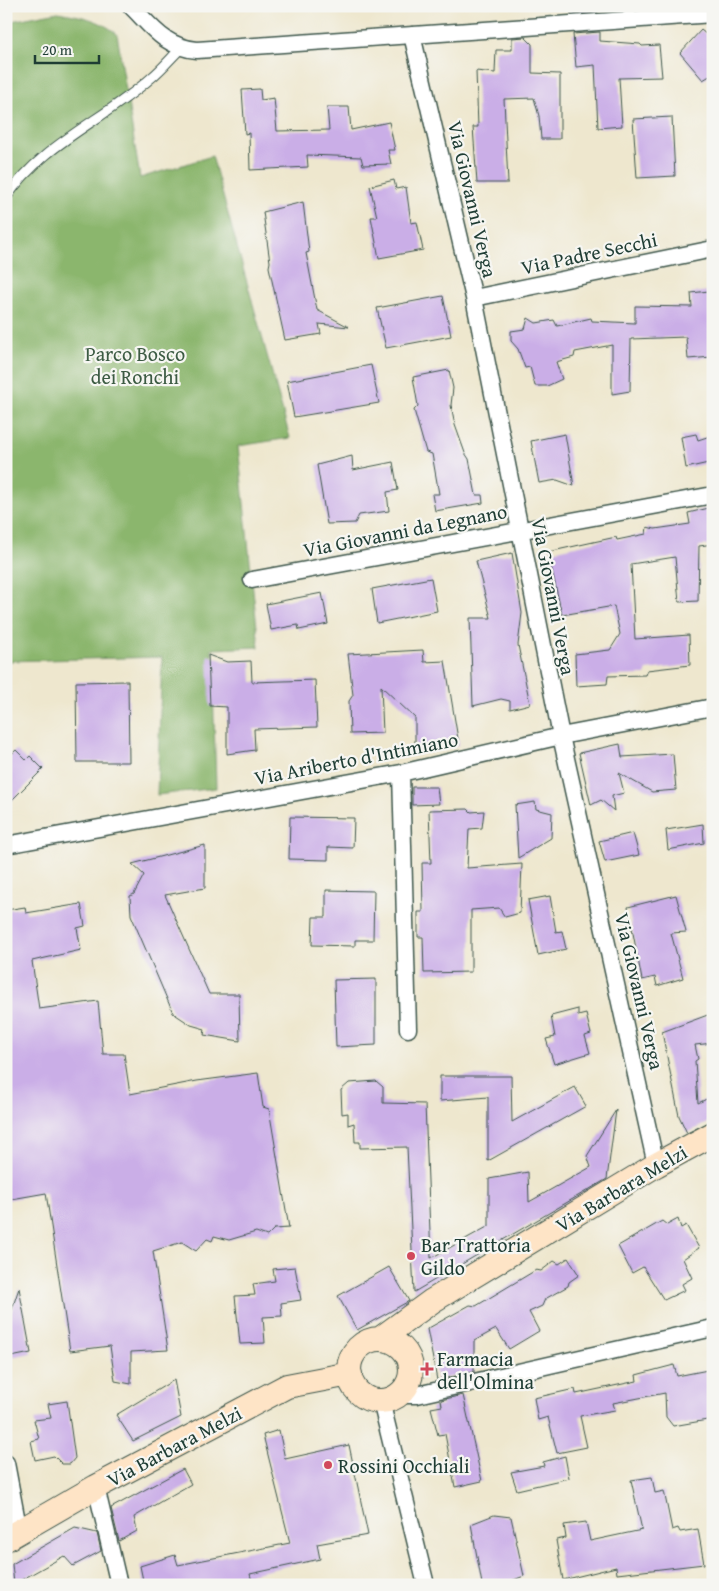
<svg xmlns="http://www.w3.org/2000/svg" width="719" height="1591" viewBox="0 0 719 1591" font-family="'Gentium Book Plus',serif">
	<style>
		.forest { fill: #8bb66d; stroke: #557a50 }
		.building { fill: #caaee7 }
		.lines { fill: none; stroke-linecap: round; stroke-linejoin: round }
		.lane-casing { stroke: #3e564b; stroke-width: 11 }
		.street-casing { stroke: #3e564b; stroke-width: 19 }
		.secondary-casing { stroke: #3e564b; stroke-width: 26 }
		.lane { stroke: #fff; stroke-width: 9 }
		.street { stroke: #fff; stroke-width: 16 }
		.secondary { stroke: #fee4c6; stroke-width: 24 }
		.poi-dot { fill: #d1495b; stroke: #f6f6f2; stroke-width: 2 }
		.labels { text-anchor: middle; dominant-baseline: central; stroke-width: 4.5; stroke-linejoin: round; paint-order: stroke }
		.street-label { font-size: 20px; fill: #1f3d34; stroke: #f6f6f2 }
		.park-label { font-size: 20px; fill: #3c5b43; stroke: #f6f6f2 }
		.poi-label { font-size: 20px; fill: #1f3d34; stroke: #f6f6f2; text-anchor: start }
	</style>
	<rect width="100%" height="100%" fill="#f6f6f2"/>
	<filter id="ink" filterUnits="userSpaceOnUse"><feTurbulence type="fractalNoise" baseFrequency=".02" numOctaves="2"/><feDisplacementMap in="SourceGraphic" scale="10" xChannelSelector="R" yChannelSelector="G"/><feConvolveMatrix kernelMatrix="1 2 1 2 8 2 1 2 1" color-interpolation-filters="sRGB"/></filter>
	<filter id="wash" filterUnits="userSpaceOnUse"><feTurbulence type="fractalNoise" baseFrequency=".0096" numOctaves="4" result="noise"/><feDisplacementMap in="SourceGraphic" scale="20" xChannelSelector="R" yChannelSelector="G"/><feGaussianBlur stdDeviation="1.12" result="paint"/><feColorMatrix in="noise" values="0 0 0 0 0 0 0 0 0 0 0 0 0 0 0 0 0 1.4 0 .05"/><feComposite in="paint" operator="in"/></filter>
	<g filter="url(#wash)">
		<rect width="100%" height="100%" fill="#eee7ce"/>
		<path class="forest" d="M58 12C80 16 100 19 117 34L140 178 212 156 290 438 238 446 259 647 212 649 216 788 157 795 162 657 6 661V22Z"/>
		<g id="blocks">
			<path class="building" d="M570 6H598V12L571 14Z
				M701 30 713 40V74L703 80 680 53Z
				M600 32V41L640 44 642 46 659 45 662 77 619 78 622 126 598 128 595 65 576 67 573 34Z
				M525 37 532 44V73L560 74V139H541L539 116 534 98 504 99 508 183H477L473 127H478L476 71 495 73 496 50H512V38Z
				M260 89 261 100 274 98 277 131 329 130 327 107H349L351 130 389 122 395 150H388L391 164 363 165 361 157 307 155 308 167 250 170 249 133 245 134 242 90Z
				M672 117 675 176 637 178 633 119Z
				M394 180 396 189 406 187 411 223 417 222 423 250 379 258 371 217H377L370 186Z
				M303 202 309 252 306 253 317 310 349 327 319 324 321 334 285 340 269 267 270 262 263 212Z
				M709 291 712 357 688 359 686 337 631 339 630 391 612 394V345L575 352 574 357 556 362 562 379 547 386H535L530 367 525 368 518 349 511 341V331L525 329 528 318 536 323 554 320 557 326 591 318 592 321 635 323V306L692 307 691 293Z
				M443 296 451 336 386 348 377 308Z
				M371 365 379 403 294 417 287 381Z
				M449 370 453 388 451 405 455 425 465 453 469 459 476 495H482L483 503 435 511 432 494H439L432 454 426 452 414 410 418 406 413 377Z
				M565 434 574 486 557 480 539 483 531 441Z
				M696 434 698 440 713 435V462L686 468 681 437Z
				M352 456 353 470 393 462 398 490 387 492 389 511 359 515 355 523 327 524 317 465Z
				M713 507V544L699 546 698 601 679 602 675 557 631 564 635 639 689 635 690 665 647 670 645 675 608 676 607 684 576 686 575 654 610 650 620 634 614 606 562 615 548 552 616 537 617 540 646 534 647 527 655 529 690 524 688 513Z
				M512 553 522 613 518 645 530 704 510 709V701L501 699 473 706 470 618H491L476 561Z
				M431 578 437 611 377 623 372 589Z
				M322 593 328 624 299 630 298 625 271 630 266 604Z
				M423 650 424 662 445 661 459 745 415 752V718L381 686 383 733 350 734 349 701 353 695 348 654Z
				M208 655 227 662 251 661 252 682 315 680 317 727 254 729 255 750 227 754V707L210 706Z
				M128 681 129 762H77L76 682Z
				M620 744 622 757 673 754 676 790 652 792 619 773 624 793 612 796 614 811 601 800 591 805 579 753Z
				M16 750 26 760 30 756 43 769 6 806V759Z
				M412 787H437L439 804 412 805Z
				M535 802 536 809 552 813 551 838 518 858 515 805Z
				M468 809 471 812 484 811 482 828 469 829 467 868 522 864 520 913 505 917 499 908 471 910V972L424 973 423 937H418V912H423L422 863H431L429 810Z
				M290 817 354 818 353 848 328 847V860L289 859Z
				M703 824 704 843 668 850 666 830Z
				M633 833 639 855 605 862 599 841Z
				M205 845V888L165 895 209 994H239L240 1041 204 1035 205 1029 191 1025 173 1013 131 915 130 896 134 894 144 875 132 864Z
				M326 890 374 891 373 940H355V946L312 945 313 917H326Z
				M676 895 686 932 671 933 683 978 657 986 655 977 642 980 628 907Z
				M550 896 556 932 562 931 566 949 538 955 528 900Z
				M81 904 85 926 77 928 81 950 32 961 39 1009 98 1001 103 1054H124L130 1094 197 1081 258 1073 263 1107 269 1109 289 1228 274 1229 267 1236 256 1232 229 1240 214 1236 212 1241 207 1239 196 1251 182 1242 153 1251 168 1350 131 1352V1384L115 1381 110 1346 70 1351 46 1193 6 1200V910L25 907 26 913Z
				M376 979V1045L336 1047 334 980Z
				M578 1009V1016L586 1014 591 1034 585 1036 590 1053 554 1064 546 1039 555 1037 551 1016Z
				M713 1013V1043L695 1045 698 1059 695 1061 698 1103 713 1096V1120L687 1133 679 1116 662 1032Z
				M440 1076H511L512 1122 575 1087 586 1106 488 1161V1097L440 1101Z
				M376 1081 383 1087V1103L425 1104 431 1258 489 1226V1179L528 1172 529 1202 591 1167 587 1156 616 1110 607 1179 414 1292 407 1147 360 1148V1142H355L354 1123 348 1125V1113L342 1114 341 1090 349 1083Z
				M678 1219 681 1228 686 1225 699 1248 683 1259 692 1278 682 1284 685 1290 664 1300 643 1267 632 1273 618 1246 662 1221 667 1225Z
				M568 1258 579 1275 569 1282 568 1286 545 1299 542 1306 529 1312 539 1331 509 1349 496 1329 474 1341V1372L437 1380 427 1329 470 1305 476 1306 536 1270 541 1271 554 1261 559 1264Z
				M295 1267 301 1300 281 1303 282 1316 263 1317 265 1343 240 1344 235 1296 255 1295 253 1284 275 1281 273 1269Z
				M389 1267 409 1301 357 1330 338 1296Z
				M19 1288 31 1353 6 1358V1315H10Z
				M674 1365 677 1376 713 1369V1419L673 1426 666 1417 665 1393 613 1403 615 1410 580 1416 587 1447 557 1453 548 1417 538 1420 534 1398 575 1389 576 1394 637 1381 636 1375Z
				M174 1380 181 1417 133 1441 116 1415Z
				M463 1395 482 1481 455 1487 445 1434 438 1435 431 1408 442 1406 441 1400Z
				M67 1401 75 1458 70 1464H62L54 1456 35 1460 31 1441 39 1439 34 1420 51 1418 48 1404Z
				M279 1430 285 1459 349 1445 368 1535 317 1544 320 1559 250 1574 253 1585H144L140 1566 175 1555 178 1565 290 1543 263 1435Z
				M565 1456 569 1478 517 1490 511 1472 544 1466 543 1462Z
				M183 1469 191 1484 134 1517 137 1531 119 1541 111 1508Z
				M652 1477 655 1493 664 1491 672 1530 678 1528 680 1532 698 1529 704 1564 617 1574 616 1567 563 1580 556 1540 566 1538 564 1525 586 1522 590 1541 642 1530 631 1480Z
				M494 1515 511 1517 524 1576 501 1585 482 1584 471 1524Z
				M75 1528 97 1533 101 1551 73 1566 64 1556 14 1584 12 1564Z"/>
		</g>
	</g>
	<g filter="url(#ink)">
		<use href="#blocks" fill-opacity="0" stroke="#3e564b" stroke-width="1"/>
		<g class="lines">
			<g class="lane-casing">
				<path id="lane" d="M6 198C42 144 104 120 151 78 162 69 171 58 181 48"/>
			</g>
			<g class="street-casing">
				<path id="street" d="M131 6C152 27 165 47 197 50L713 14
					M412 35 474 298 561 736 656 1165
					M474 298 713 249
					M252 580 713 495
					M401 773 408 1029
					M6 845 401 773 561 736 713 707
					M399 1395H417L713 1328
					M381 1401 426 1585
					M6 1463 19 1532
					M96 1487 119 1585"/>
			</g>
			<g class="secondary-casing">
				<path id="secondary" d="M380 1339 432 1301 656 1165 713 1134
					M349 1370a31 31 0 1 1 62 0a31 31 0 1 1-62 0Z
					M6 1539 96 1487 287 1386 350 1374"/>
			</g>
			<use href="#lane" class="lane"/>
			<use href="#street" class="street"/>
			<use href="#secondary" class="secondary"/>
		</g>
	</g>
	<g class="poi-dot">
		<circle cx="411" cy="1256" r="5"/>
		<path d="M424.5 1361.5h5v5h5v5h-5v5h-5v-5h-5v-5h5z"/>
		<circle cx="328" cy="1465" r="5"/>
	</g>
	<g class="labels">
		<g class="street-label">
			<text transform="translate(473 199) rotate(77)">Via Giovanni Verga</text>
			<text transform="translate(589 253) rotate(-12)">Via Padre Secchi</text>
			<text transform="translate(405 530) rotate(-11)">Via Giovanni da Legnano</text>
			<text transform="translate(554 596) rotate(79)">Via Giovanni Verga</text>
			<text transform="translate(356 758) rotate(-11)">Via Ariberto d'Intimiano</text>
			<text transform="translate(640 991) rotate(77)">Via Giovanni Verga</text>
			<text transform="translate(621 1188) rotate(-31)">Via Barbara Melzi</text>
			<text transform="translate(174 1446) rotate(-28)">Via Barbara Melzi</text>
		</g>
		<g class="park-label">
			<text x="135" y="353">Parco Bosco<tspan x="135" dy="23">dei Ronchi</tspan></text>
		</g>
		<g class="poi-label">
			<text x="421" y="1244">Bar Trattoria<tspan x="421" dy="23">Gildo</tspan></text>
			<text x="437" y="1358">Farmacia<tspan x="437" dy="23">dell'Olmina</tspan></text>
			<text x="338" y="1465">Rossini Occhiali</text>
		</g>
	</g>
	<rect width="719" height="1591" fill="none" stroke="#f6f6f2" stroke-width="25"/>
	<path d="M35 55v8h64v-8" fill="none" stroke="#1f3d34" stroke-width="2.5"/>
	<text x="42" y="55" font-size="15" fill="#1f3d34" stroke="#f6f6f2" stroke-width="4" paint-order="stroke">20 m</text>
</svg>
